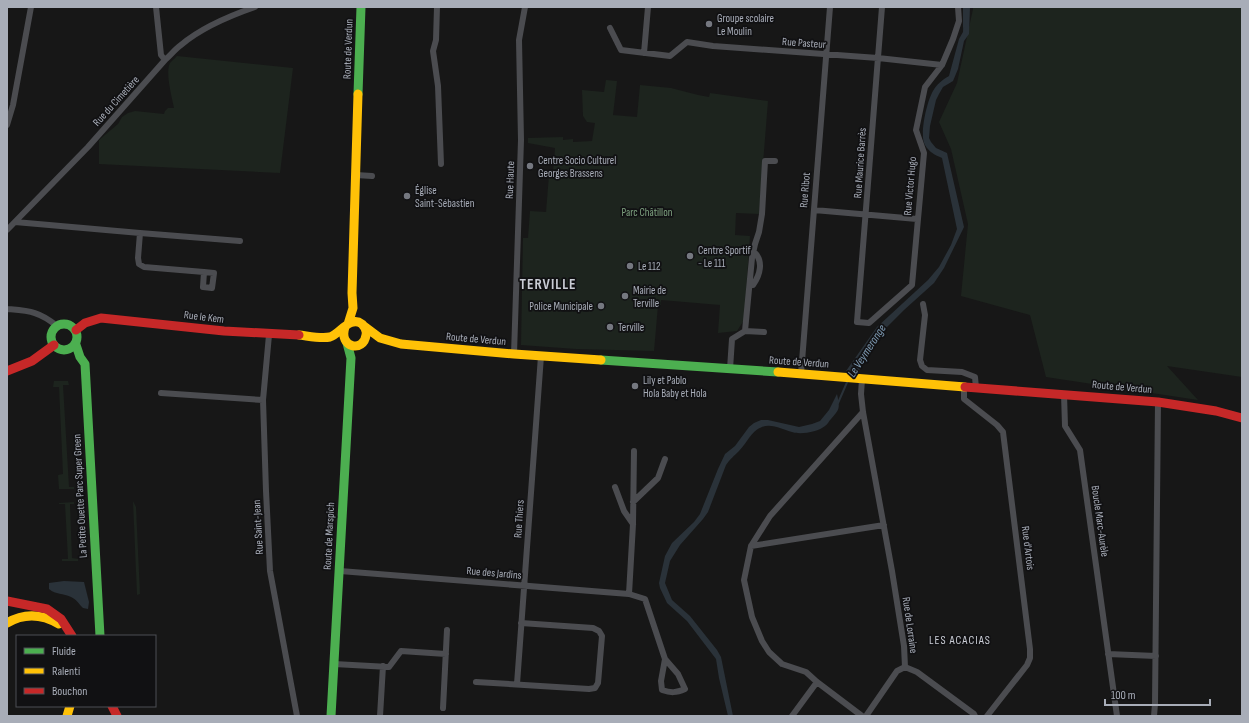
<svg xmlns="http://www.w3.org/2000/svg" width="1249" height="723" viewBox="0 0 1249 723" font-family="'Sofia Sans Condensed',sans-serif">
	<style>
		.green { fill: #1d241e }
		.water { fill: #2a3239 }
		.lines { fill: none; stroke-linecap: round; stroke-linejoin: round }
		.stream { stroke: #2a3239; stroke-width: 2 }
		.street { stroke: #4b4c50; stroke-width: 6 }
		.fast { stroke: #4caf50; stroke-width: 9 }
		.slow { stroke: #ffc107; stroke-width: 9 }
		.jam { stroke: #c62828; stroke-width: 9 }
		.poi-dot { fill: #757880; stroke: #111113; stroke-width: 1.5 }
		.labels { text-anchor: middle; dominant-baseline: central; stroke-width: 3.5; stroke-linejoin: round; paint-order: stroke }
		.poi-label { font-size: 11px; fill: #a8adb8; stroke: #111113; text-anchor: start }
		.street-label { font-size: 11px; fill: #a8adb8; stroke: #111113 }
		.park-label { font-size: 11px; fill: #7fa381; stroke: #111113 }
		.water-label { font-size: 12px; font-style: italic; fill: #7f9bb3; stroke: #111113 }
		.neighbourhood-label { font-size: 12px; letter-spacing: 1px; fill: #c9ccd4; stroke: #111113 }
		.district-label { font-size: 15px; font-weight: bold; letter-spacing: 1px; fill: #c9ccd4; stroke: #111113 }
	</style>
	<rect width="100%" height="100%" fill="#171717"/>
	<path class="green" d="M973 7H1242V377L1167 366 1198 400 1046 377 1030 315 961 296 968 224 951 149 939 122 957 83 973 9Z
		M177 56 293 68 280 173 99 164V140L118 124 122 117 128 113 135 111 164 114 165 111 168 108H174C172 97 165 73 170 63 172 61 175 58 177 56Z
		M606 80 617 81 613 115 637 117 640 85 671 88 698 95 709 97 710 93 768 101 759 214 736 213 735 235 750 236 744 320 737 331 718 333 720 305 661 300V305H658L654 351 576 349 521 345 523 238H528L530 211 546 212 549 175 553 173 555 148 528 143V138L563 137V140L573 139V142L592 141 595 123 587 122 583 116 582 90 604 92Z
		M54 381H68L69 385H63L69 487H74V489H59L58 475 63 474 59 387H53Z
		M133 501 136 507 140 594 137 595Z
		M74 502V504H70L72 558 78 559V561H62V559H68L65 504H59V503Z"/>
	<path class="water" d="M964 7H970L969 34 964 41 958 69 953 81 943 87 939 94 936 100 930 126 929 138 931 142 936 148 947 153 964 227 944 268 934 283 904 310 883 331 878 339 858 372 846 371 877 327 928 280 939 267 951 245 957 229 942 158C935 155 929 152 925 145 919 135 927 101 933 91 937 84 942 80 949 76L959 39 963 32Z
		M837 394C840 408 840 409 831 419 829 421 827 425 825 426 818 432 800 435 792 432 783 430 772 423 762 427 751 431 747 443 739 451 734 456 730 459 726 465L708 512 703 519 680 545 670 561 665 583 672 600 690 616 717 650 721 657 733 716H728L719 678 716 659 687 621 667 603 660 588 659 583 665 556 672 543 694 522 700 514 718 469 725 454 735 446 749 427 754 423 761 420H768L799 427 812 424 820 421 829 410Z
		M64 581 84 582 89 602 88 609 83 608C79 604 76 599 71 597 63 593 56 595 49 589V583Z"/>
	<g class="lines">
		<path class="stream" d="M964 7V27
			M838 403 848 380"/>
		<path class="street" d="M156 7 161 55 165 60
			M437 7 436 40 433 51 438 86 441 164
			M882 7 857 322 869 323 912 285 924 153 916 130 925 87 942 65 953 39 959 21 958 7
			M610 28 621 50 670 56 687 42 713 46 878 58 942 65
			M644 53 648 7
			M7 125 13 105 31 7
			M356 175 372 176
			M814 210 917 219
			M15 222 140 233 240 241
			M7 230 88 147 165 60C171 55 175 49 181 45 202 27 229 16 255 7
			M140 233 138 258 139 264 144 267 204 272 214 273 212 288 203 287 204 272
			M750 285H753C760 275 764 261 754 252
			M923 304 925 315 920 360 922 366 927 370 962 372 975 377 976 388
			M7 309C29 311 39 311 57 326
			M764 332 745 331 752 258 755 244 759 232 762 214 765 161H775
			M269 335 263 400 266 491 270 571 297 716
			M514 354 521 140 519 40 525 7
			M730 369 732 339 745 331
			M801 374 830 7
			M862 379 861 394 863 412 892 571 904 646 905 667
			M964 387V399L997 425 1003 432 1030 649V658L1027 665 987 716
			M161 393 263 400
			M1064 394 1065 426 1080 450 1117 716
			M615 487 624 511 633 524
			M633 502 658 478 665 459
			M751 546 884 525
			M340 571 629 594 645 599 665 659 678 674 685 689C676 693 671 693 662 690L661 681 665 659
			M629 594 633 524 634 451
			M1108 654 1156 656
			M334 664 389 667 401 651 446 654
			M905 667 917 672 974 714 975 716
			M476 682 589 689 595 688 598 683 602 636 599 631 593 628 521 623
			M517 684 541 356
			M443 708 447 630
			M380 716 383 666
			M792 716 817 682
			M862 716 817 682 806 672 782 664 769 652 762 641 752 617 744 580 751 546 770 516 863 412
			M866 716 897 671 905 667
			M1154 716 1155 704 1158 402"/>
		<path class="fast" d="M358 94 361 7
			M51 337a13 13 0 1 1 26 0a13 13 0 1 1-26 0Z
			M76 345 80 357 85 364 100 636
			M601 360 778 372
			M331 716 351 358 347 343"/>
		<path class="slow" d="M348 324 353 308 352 293 358 94
			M364 326 380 338 401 344 514 354 601 360
			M299 335C308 336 321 339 330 337 340 334 350 315 362 324 365 327 367 331 366 335 364 353 338 348 345 327
			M778 372 965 387
			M7 623C24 613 42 614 59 624
			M67 716 70 706"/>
		<path class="jam" d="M76 330 85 323 101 318 224 331 299 335
			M7 371 32 361 54 345
			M965 387 1158 402 1216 411 1242 418
			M7 601 47 609 61 619 72 636
			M112 706 117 716"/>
	</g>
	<g class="poi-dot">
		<circle cx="709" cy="24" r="4"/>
		<circle cx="530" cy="166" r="4"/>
		<circle cx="407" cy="196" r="4"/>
		<circle cx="690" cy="256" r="4"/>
		<circle cx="630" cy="266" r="4"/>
		<circle cx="625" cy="296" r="4"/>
		<circle cx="601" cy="306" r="4"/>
		<circle cx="610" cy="327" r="4"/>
		<circle cx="635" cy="386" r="4"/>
	</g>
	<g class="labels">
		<g class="poi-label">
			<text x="717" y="18">Groupe scolaire<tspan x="717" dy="13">Le Moulin</tspan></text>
			<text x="538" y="160">Centre Socio Culturel<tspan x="538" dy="13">Georges Brassens</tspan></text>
			<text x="415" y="190">Église<tspan x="415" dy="13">Saint-Sébastien</tspan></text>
			<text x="698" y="250">Centre Sportif<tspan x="698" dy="13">- Le 111</tspan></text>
			<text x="638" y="266">Le 112</text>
			<text x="633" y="290">Mairie de<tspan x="633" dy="13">Terville</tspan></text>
			<text x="593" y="306" text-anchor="end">Police Municipale</text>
			<text x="618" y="327">Terville</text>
			<text x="643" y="380">Lily et Pablo<tspan x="643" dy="13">Hola Baby et Hola</tspan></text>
		</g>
		<g class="street-label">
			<text transform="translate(804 43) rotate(4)">Rue Pasteur</text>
			<text transform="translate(348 49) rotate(-88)">Route de Verdun</text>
			<text transform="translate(116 101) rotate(-48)">Rue du Cimetière</text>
			<text transform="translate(860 163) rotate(-86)">Rue Maurice Barrès</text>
			<text transform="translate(510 180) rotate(-88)">Rue Haute</text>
			<text transform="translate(910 186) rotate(-85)">Rue Victor Hugo</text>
			<text transform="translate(805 190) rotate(-85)">Rue Ribot</text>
			<text transform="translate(204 317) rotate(7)">Rue le Kem</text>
			<text transform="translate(476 339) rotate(5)">Route de Verdun</text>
			<text transform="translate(799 362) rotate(4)">Route de Verdun</text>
			<text transform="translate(1122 387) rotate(5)">Route de Verdun</text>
			<text transform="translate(80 496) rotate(-93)">La Petite Ouette Parc Super Green</text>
			<text transform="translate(519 519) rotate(-86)">Rue Thiers</text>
			<text transform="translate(1100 521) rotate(82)">Boucle Marc-Aurèle</text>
			<text transform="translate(258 527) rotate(-93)">Rue Saint-Jean</text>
			<text transform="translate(329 536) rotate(-87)">Route de Marspich</text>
			<text transform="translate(1028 548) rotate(83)">Rue d'Artois</text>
			<text transform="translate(494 573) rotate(5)">Rue des Jardins</text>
			<text transform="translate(910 625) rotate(82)">Rue de Lorraine</text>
		</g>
		<g class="park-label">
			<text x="647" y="212">Parc Châtillon</text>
		</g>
		<g class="water-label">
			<text transform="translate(867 351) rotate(-57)">Le Veymerange</text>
		</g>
		<g class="neighbourhood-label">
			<text x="960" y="640">LES ACACIAS</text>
		</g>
		<g class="district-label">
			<text x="548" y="284">TERVILLE</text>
		</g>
	</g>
	<rect width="1249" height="723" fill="none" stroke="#a8adb8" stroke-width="16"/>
	<rect x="16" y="635" width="140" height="72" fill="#111113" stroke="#4d4f55"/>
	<rect x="24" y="648" width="20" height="6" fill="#4caf50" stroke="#4d4f55"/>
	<text x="52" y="655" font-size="12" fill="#a8adb8">Fluide</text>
	<rect x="24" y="668" width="20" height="6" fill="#ffc107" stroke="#4d4f55"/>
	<text x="52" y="675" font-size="12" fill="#a8adb8">Ralenti</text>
	<rect x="24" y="688" width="20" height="6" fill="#c62828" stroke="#4d4f55"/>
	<text x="52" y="695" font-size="12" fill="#a8adb8">Bouchon</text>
	<path d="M1105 699v6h105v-6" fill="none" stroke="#a8adb8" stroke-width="2"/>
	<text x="1111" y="699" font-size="12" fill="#a8adb8" stroke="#111113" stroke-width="3" paint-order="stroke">100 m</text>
</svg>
